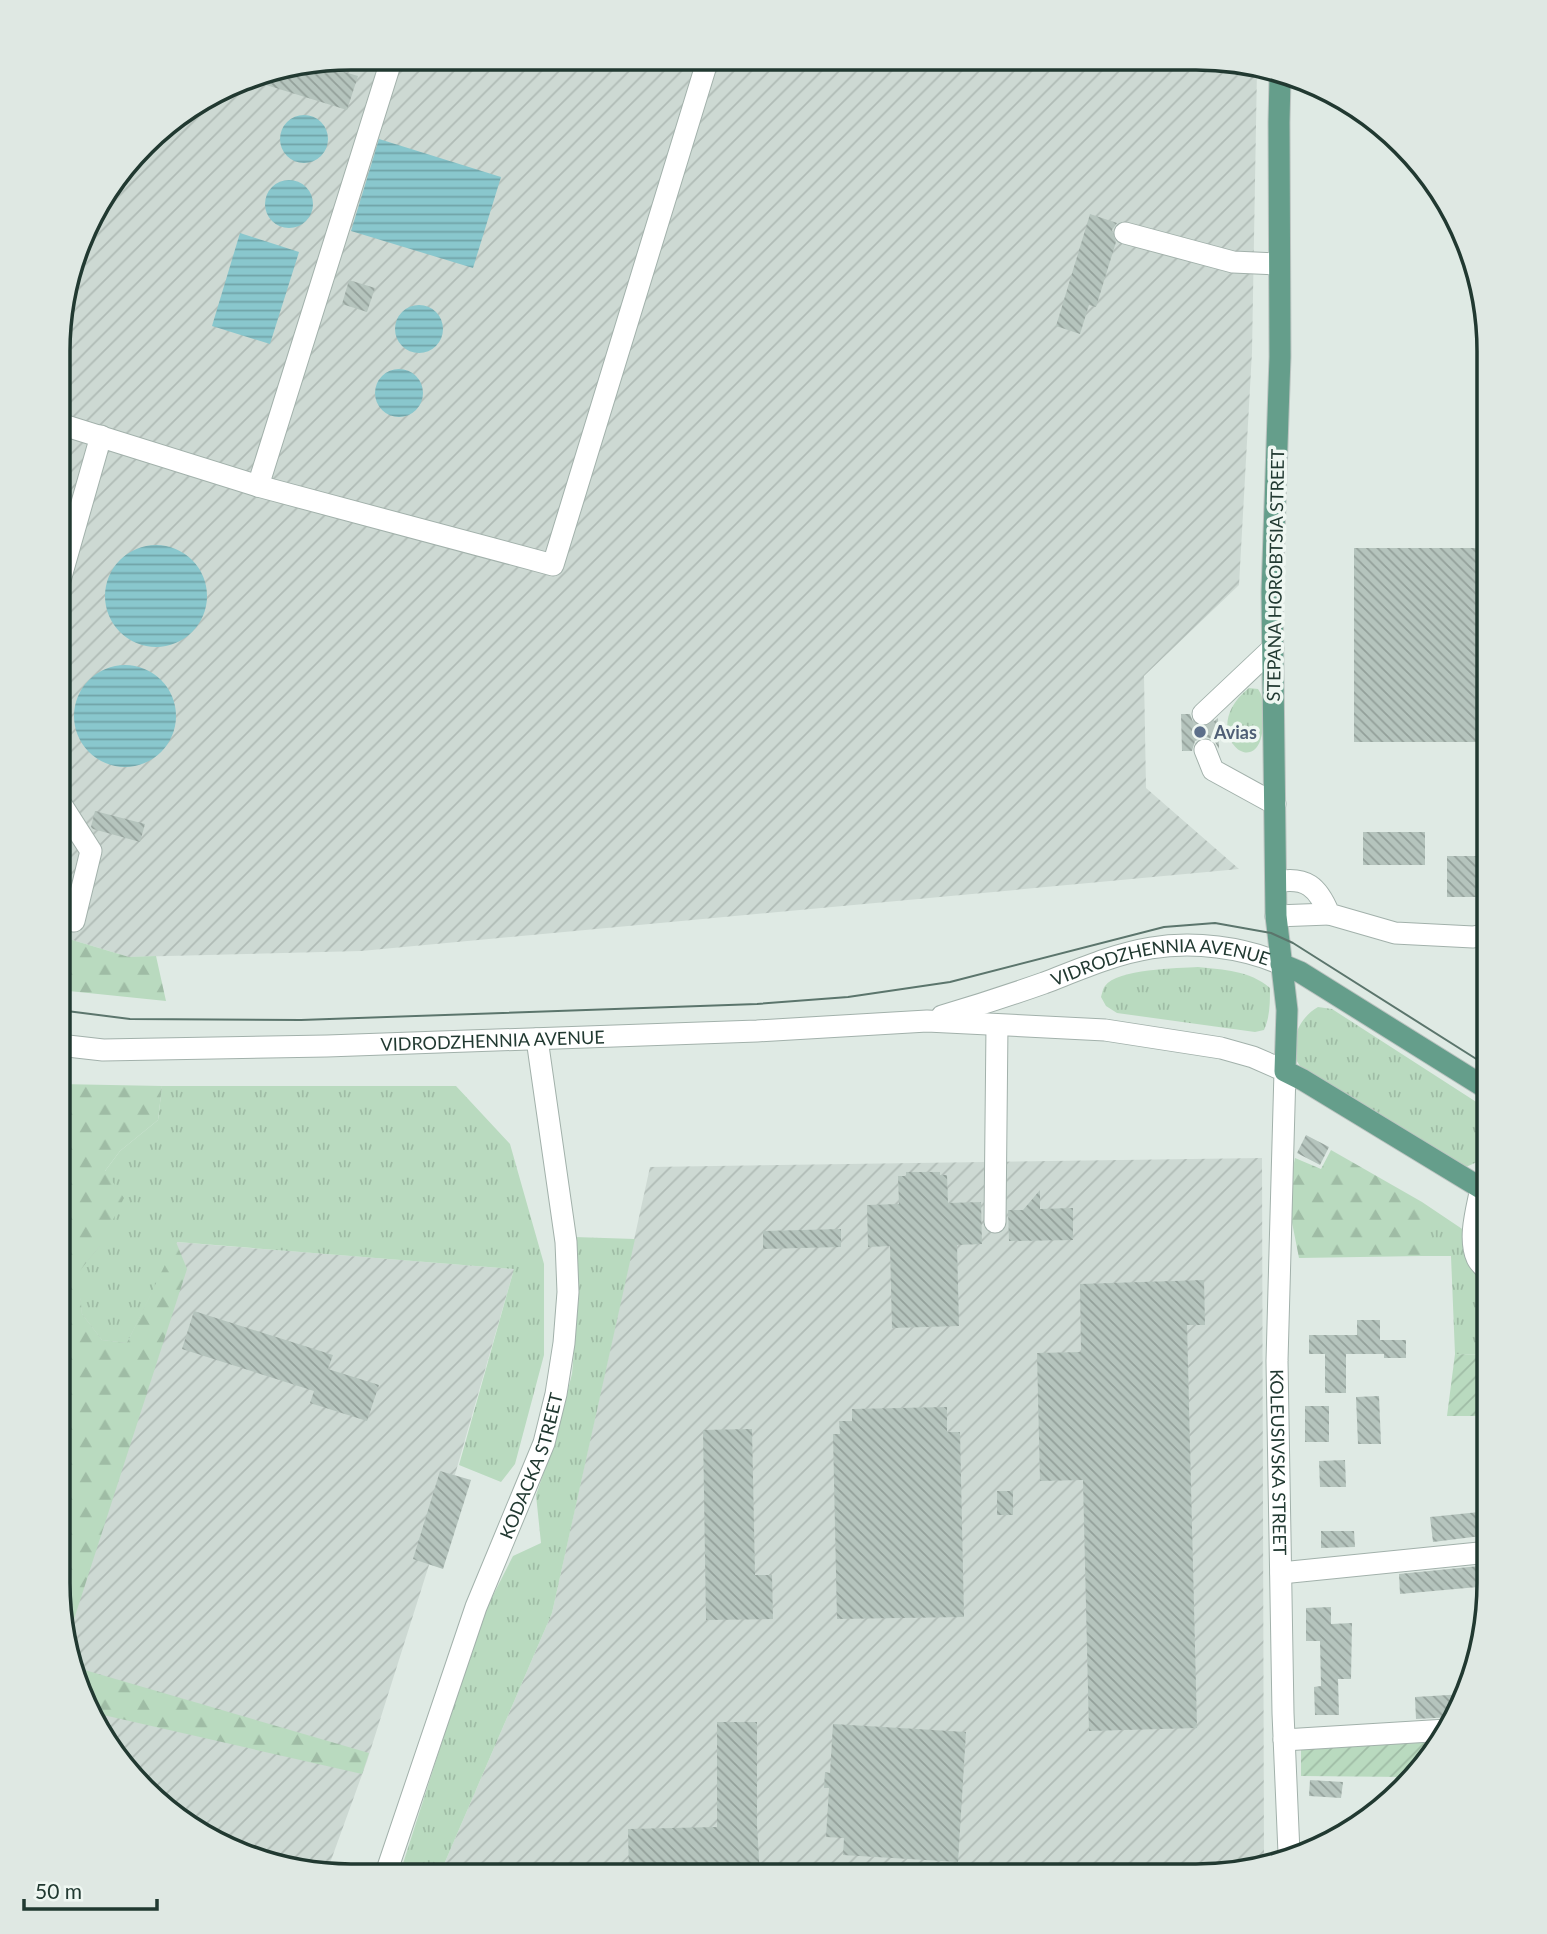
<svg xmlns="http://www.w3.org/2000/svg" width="1547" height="1934" viewBox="0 0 1547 1934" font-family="Lato,sans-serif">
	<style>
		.industrial { fill: url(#industrial-furrows) }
		.grass { fill: url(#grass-tufts) }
		.forest { fill: url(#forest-firs) }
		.garden { fill: url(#garden-furrows) }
		.water { fill: url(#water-rules) }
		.building { fill: url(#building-back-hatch) }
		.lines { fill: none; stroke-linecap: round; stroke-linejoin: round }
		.minor-tunnel { stroke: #b9c7c0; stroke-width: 21; stroke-dasharray: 21 10; stroke-linecap: butt }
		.minor-casing { stroke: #a2b1ab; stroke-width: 23 }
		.major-casing { stroke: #bcc4c1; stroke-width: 23 }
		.minor { stroke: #fff; stroke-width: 21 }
		.major { stroke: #659e8b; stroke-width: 21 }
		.tram { stroke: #5b756c; stroke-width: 2 }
		.service-dot { fill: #5c6f8a; stroke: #eff7f2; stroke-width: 2.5 }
		.labels { text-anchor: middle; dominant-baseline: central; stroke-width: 7; stroke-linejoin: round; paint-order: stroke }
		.street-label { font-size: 18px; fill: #213931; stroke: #eff7f2 }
		.service-label { font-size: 18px; font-weight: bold; fill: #4e5e75; stroke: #eff7f2; text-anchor: start }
		.rim { fill: none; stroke: #213931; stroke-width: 3.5 }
	</style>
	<defs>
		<pattern id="industrial-furrows" width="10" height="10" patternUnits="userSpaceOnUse" patternTransform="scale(1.75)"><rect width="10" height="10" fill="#cdd9d3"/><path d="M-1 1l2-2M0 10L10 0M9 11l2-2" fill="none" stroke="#b0bbb6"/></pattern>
		<pattern id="grass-tufts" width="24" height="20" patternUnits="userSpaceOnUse" patternTransform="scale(1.75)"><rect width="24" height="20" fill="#b9dabf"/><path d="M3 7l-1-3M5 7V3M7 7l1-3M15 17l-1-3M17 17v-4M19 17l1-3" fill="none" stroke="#9fbca5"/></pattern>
		<pattern id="forest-firs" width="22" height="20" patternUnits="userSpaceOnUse" patternTransform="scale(1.75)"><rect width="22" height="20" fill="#b9dabf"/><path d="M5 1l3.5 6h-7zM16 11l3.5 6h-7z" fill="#9fbca5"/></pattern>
		<pattern id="garden-furrows" width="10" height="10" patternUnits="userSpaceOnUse" patternTransform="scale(1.75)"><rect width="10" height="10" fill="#b9dabf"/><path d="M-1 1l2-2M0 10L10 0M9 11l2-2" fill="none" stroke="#9fbca5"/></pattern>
		<pattern id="water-rules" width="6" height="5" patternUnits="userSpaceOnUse" patternTransform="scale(1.75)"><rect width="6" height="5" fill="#89c7cd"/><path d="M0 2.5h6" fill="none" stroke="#70a3a7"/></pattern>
		<pattern id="building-back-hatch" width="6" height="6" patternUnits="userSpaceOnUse" patternTransform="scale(1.75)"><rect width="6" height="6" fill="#b5c4bd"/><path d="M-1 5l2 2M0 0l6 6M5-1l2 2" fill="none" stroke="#93a09a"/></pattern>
	</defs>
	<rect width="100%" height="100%" fill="#dfeae4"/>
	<path class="industrial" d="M351 58 1234 60 1257 69 1252 352 1239 585 1144 676 1146 788 1239 869 361 951 129 957 59 936 60 313 97 205 158 130 257 73Z
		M1262 1158 1264 1861 1214 1876H439L552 1613 650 1167Z
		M59 1205 176 1242 514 1269 429 1565 367 1761 326 1874 257 1861 189 1827 97 1729 68 1658 58 1583Z"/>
	<path class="grass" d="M1249 688 1258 689C1265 699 1263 710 1263 721 1263 789 1193 732 1249 688Z
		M1198 967C1224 970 1249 970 1270 988 1270 1003 1270 1017 1264 1030L1255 1032 1117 1013 1106 1006 1101 997C1102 994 1103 988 1105 986 1117 969 1178 968 1198 967Z
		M1318 1007 1332 1009 1481 1105 1489 1114V1139L1477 1162 1466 1167 1457 1165 1300 1066C1286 1047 1298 1018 1318 1007Z
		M162 1086H456L510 1144 544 1264V1355L515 1464 501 1482 459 1465 514 1269 177 1242 127 1343 102 1340 82 1314 77 1273 99 1247 105 1171 120 1151 158 1120Z
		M1422 1202 1489 1247V1355L1455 1354 1451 1256H1422Z
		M574 1237 635 1239 552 1613 439 1876H399L482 1617 513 1556 541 1543 536 1495 554 1443 572 1374 579 1292Z"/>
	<path class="forest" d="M59 936 129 957 156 956 166 1001 59 990Z
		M59 1084 162 1086 158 1120 120 1151 105 1171 124 1198 99 1247 78 1273 82 1314 102 1340 127 1343 176 1242 187 1269 66 1644 58 1583Z
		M1331 1150 1422 1202V1256L1299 1258 1287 1197 1295 1158 1321 1169Z
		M71 1666 369 1753 362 1774 90 1712Z"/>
	<path class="garden" d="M1455 1354 1489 1355V1416H1447Z
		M1442 1742 1406 1777 1301 1776V1748Z"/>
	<path class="water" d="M280 139a24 24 0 1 1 48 0a24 24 0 1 1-48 0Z
		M379 139 501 177 473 268 351 231Z
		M265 204a24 24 0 1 1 48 0a24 24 0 1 1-48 0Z
		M240 233 299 252 270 344 212 326Z
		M395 329a24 24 0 1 1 48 0a24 24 0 1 1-48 0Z
		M375 393a24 24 0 1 1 48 0a24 24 0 1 1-48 0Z
		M105 596a51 51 0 1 1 102 0a51 51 0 1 1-102 0Z
		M74 716a51 51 0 1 1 102 0a51 51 0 1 1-102 0Z"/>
	<path class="building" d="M317 64 358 76 347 110 247 79 257 73Z
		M1090 214 1117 223 1112 230 1116 242 1096 307 1089 305 1080 334 1056 326Z
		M349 280 375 288 367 312 342 304Z
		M1354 548H1489V742H1354Z
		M1181 714H1190L1193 722 1200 727H1207L1218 718 1219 749 1214 740 1206 737 1195 741 1192 751H1182Z
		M95 811 145 824 140 842 93 829 91 827Z
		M1363 832H1425V865H1363Z
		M1447 856H1489V897H1447Z
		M1306 1135 1329 1147 1320 1165 1297 1153Z
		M906 1172H940V1175H947L948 1203 981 1202 982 1244 957 1245 959 1326 892 1328 890 1246 868 1247 867 1205 899 1204 898 1176H906Z
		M1040 1190V1209L1073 1208V1240L1009 1241 1008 1210H1023Z
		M841 1229V1247L763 1249V1231Z
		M1204 1280 1205 1325H1187L1197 1728 1089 1731 1083 1480 1040 1481 1037 1353 1081 1352 1080 1284Z
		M194 1311 333 1355 328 1369 379 1385 367 1421 310 1403 314 1391 182 1349Z
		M1357 1320H1380V1340H1406V1358H1384V1354H1346V1393H1325V1354H1309V1335H1357Z
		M1379 1396 1381 1444H1358L1356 1397Z
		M1305 1406H1329V1442H1305Z
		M947 1407V1432H960L964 1617 837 1619 833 1434H840L839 1421H852V1409Z
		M752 1429 755 1575H772L773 1619 706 1620 703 1430Z
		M1345 1460 1346 1487H1320L1319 1461Z
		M440 1471 471 1480 443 1569 413 1559Z
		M997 1491H1013V1515H997Z
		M1489 1511V1535L1433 1542 1430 1517Z
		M1321 1531H1354L1355 1547 1321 1548Z
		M1489 1565V1586L1400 1594 1399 1574Z
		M1331 1607V1624L1352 1623 1351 1679H1338L1339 1715H1315L1314 1687 1321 1686 1320 1641H1306V1608Z
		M1465 1694 1454 1717 1416 1719 1415 1697Z
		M717 1722H757V1826L760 1876H629L628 1829 717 1827Z
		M833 1724 966 1732 958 1862 843 1855 844 1838 826 1837 829 1788H824L825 1772 830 1773Z
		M1310 1780 1343 1782 1341 1798 1309 1796Z"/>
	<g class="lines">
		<path class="minor-tunnel" d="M1203 714 1205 750"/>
		<g class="minor-casing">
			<g id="minor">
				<path d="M1125 233 1233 262 1279 264"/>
				<path d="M60 424 258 486 553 565 708 59"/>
				<path d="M258 486 392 58"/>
				<path d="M60 580 101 436"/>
				<path d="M1203 714 1273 648"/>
				<path d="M1205 750 1213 770 1275 804"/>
				<path d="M59 801 91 851 74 921"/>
				<path d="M1276 882C1306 876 1318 887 1329 914L1395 933 1473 937 1489 934"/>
				<path d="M1276 916 1329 914"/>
				<path id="s1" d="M942 1016C976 1006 1010 995 1044 983 1078 970 1114 954 1151 948 1193 941 1243 947 1281 964"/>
				<path id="s2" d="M59 1045 103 1050 327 1046 757 1031 927 1021 1105 1030 1221 1048 1253 1057 1285 1071 1277 1361 1283 1713 1289 1853"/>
				<path d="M1481 1188C1477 1209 1468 1238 1477 1258 1479 1263 1485 1268 1489 1272"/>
				<path d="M995 1222 997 1025"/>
				<path d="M1281 1573 1489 1552"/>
				<path d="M1284 1740 1447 1730"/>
				<path id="s3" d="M385 1876 476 1607 544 1443 556 1394 564 1343 568 1292 566 1242 537 1039"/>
			</g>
		</g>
		<g class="major-casing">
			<path id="major" d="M1280 78 1279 122 1280 357 1272 592 1276 916 1287 1010 1285 1071 1303 1080 1489 1193
				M1281 964 1300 972 1489 1090"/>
		</g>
		<use href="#minor" class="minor"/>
		<use href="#major" class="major"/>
		<path class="tram" d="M59 1010 130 1019 301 1020 757 1004 848 997 950 982 1164 927 1215 923 1271 933 1293 943 1489 1067"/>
	</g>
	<circle class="service-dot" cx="1200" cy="732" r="7"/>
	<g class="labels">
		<g class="street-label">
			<text transform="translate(1275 575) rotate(-89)">STEPANA HOROBTSIA STREET</text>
			<text stroke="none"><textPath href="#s1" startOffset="228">VIDRODZHENNIA AVENUE</textPath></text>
			<text stroke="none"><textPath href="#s2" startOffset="434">VIDRODZHENNIA AVENUE</textPath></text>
			<text stroke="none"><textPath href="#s2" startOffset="1624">KOLEUSIVSKA STREET</textPath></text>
			<text stroke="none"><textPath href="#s3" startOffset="436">KODACKA STREET</textPath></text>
		</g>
		<g class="service-label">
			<text x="1214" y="732">Avias</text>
		</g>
	</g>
	<path d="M0 0H1547V1934H0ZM351 70H1196A281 281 0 0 1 1477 351V1583A281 281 0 0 1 1196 1864H351A281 281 0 0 1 70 1583V351A281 281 0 0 1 351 70Z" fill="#dfe8e3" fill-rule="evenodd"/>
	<path class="rim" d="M351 70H1196A281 281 0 0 1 1477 351V1583A281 281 0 0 1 1196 1864H351A281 281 0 0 1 70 1583V351A281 281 0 0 1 351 70Z"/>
	<path d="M24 1899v10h133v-10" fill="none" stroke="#213931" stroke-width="3.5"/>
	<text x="35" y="1899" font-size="21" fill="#213931" stroke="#eff7f2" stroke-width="5" paint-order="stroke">50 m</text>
</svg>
